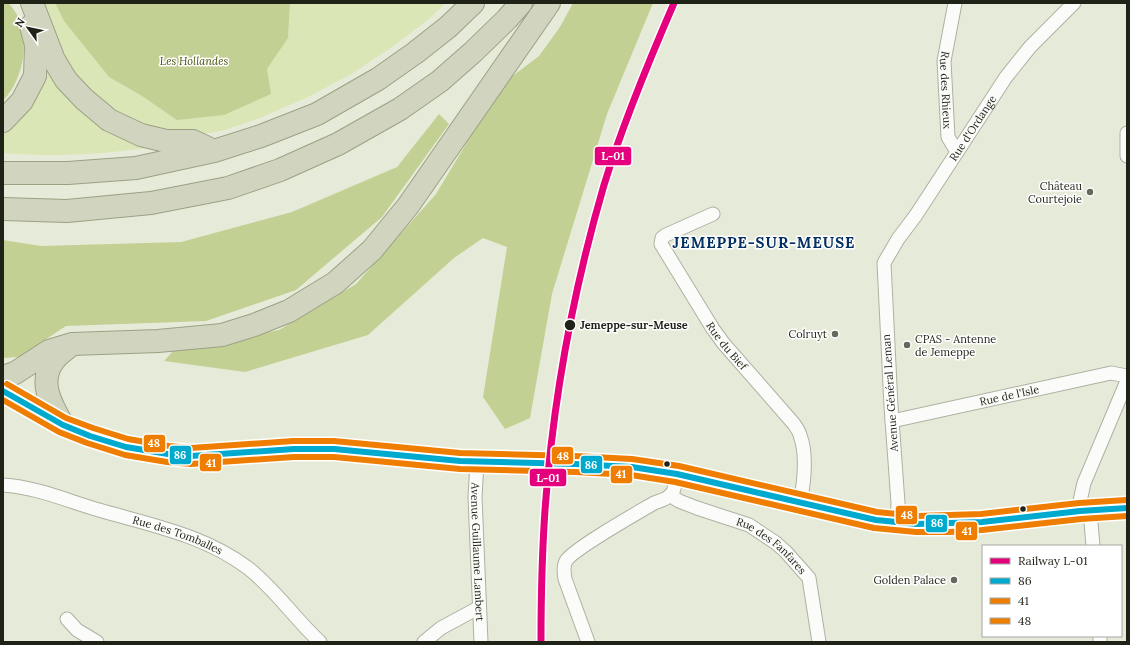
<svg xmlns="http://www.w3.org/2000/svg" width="1130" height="645" viewBox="0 0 1130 645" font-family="Lora,serif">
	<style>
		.green { fill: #dae6b6 }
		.forest { fill: #c3d094 }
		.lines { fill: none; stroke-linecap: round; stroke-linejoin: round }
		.street-casing { stroke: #adb1a3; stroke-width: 15 }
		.secondary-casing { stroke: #adb1a3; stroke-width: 20 }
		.highway-casing { stroke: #9ba184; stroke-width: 24 }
		.street { stroke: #fbfcf9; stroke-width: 13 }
		.secondary { stroke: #fbfcf9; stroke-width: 18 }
		.highway { stroke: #d1d4bf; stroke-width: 22 }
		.bus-1-casing { stroke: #fff; stroke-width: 9 }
		.bus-2-casing { stroke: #fff; stroke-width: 9 }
		.bus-3-casing { stroke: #fff; stroke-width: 9 }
		.bus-1 { stroke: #00a9ce; stroke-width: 6 }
		.bus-2 { stroke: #ef7d00; stroke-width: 6 }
		.bus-3 { stroke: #ef7d00; stroke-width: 6 }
		.rail-1-casing { stroke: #fff; stroke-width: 10 }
		.rail-1 { stroke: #e5007d; stroke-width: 7 }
		.poi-dot { fill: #65685a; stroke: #fff; stroke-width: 1.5 }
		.stop-dot { fill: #1f2216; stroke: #fff; stroke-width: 1.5 }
		.labels { text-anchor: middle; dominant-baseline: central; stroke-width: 3; stroke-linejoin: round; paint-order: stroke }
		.park-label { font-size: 11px; font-style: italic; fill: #47530b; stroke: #fff }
		.street-label { font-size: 11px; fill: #1f2216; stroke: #fff }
		.poi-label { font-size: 11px; fill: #1f2216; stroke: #fff; text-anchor: end }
		.stop-label { font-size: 11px; font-weight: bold; fill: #1f2216; stroke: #fff; text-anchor: start }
		.district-label { font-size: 15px; font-weight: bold; letter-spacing: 1px; fill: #032f61; stroke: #fff }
		.line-badge { stroke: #fff; stroke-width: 1.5 }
		.badge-label { font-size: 11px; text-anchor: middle; font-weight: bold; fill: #fff }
	</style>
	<rect width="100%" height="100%" fill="#e6ebd9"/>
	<path class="green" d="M39 3H55L64 21 109 77 142 96 267 69 288 38 290 3H446L429 19 392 47 353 73 308 97 260 118 222 131 196 135 168 134 110 113 65 66Z
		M42 63 146 143V148C97 155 52 157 3 153V130Z"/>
	<path class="forest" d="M3 3H9C12 8 17 13 19 19 29 47 23 79 3 101Z
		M55 3H290L288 38 267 69 271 94 224 115 177 120 142 96 109 77 64 21Z
		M573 3H653L607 114 552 294 530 418 505 429 483 397 507 247 483 238 454 258 368 335 245 372 164 361 173 351 279 330 356 284 436 194 487 109 510 78 539 56 560 27Z
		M439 114 449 124 382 217 296 290 206 321 66 326 19 357 3 358V240L41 246 181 242 292 212 397 167Z"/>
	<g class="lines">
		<g class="street-casing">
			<g id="street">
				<path id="s1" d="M955 3 944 61 948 137 957 152"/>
				<path d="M1127 133V156"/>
				<path id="s2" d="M713 214 666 235 662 238 661 244 713 329 724 344 794 424C796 427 799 431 800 435 807 454 804 483 800 503"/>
				<path id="s3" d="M892 421 1111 373 1127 376"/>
				<path id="s4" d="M477 462 475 497 481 642"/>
				<path id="s5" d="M3 485C36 487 68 501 99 510 151 525 204 535 248 568 275 589 295 619 320 642"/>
				<path id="s6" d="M670 495 679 501 697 508 749 525 776 543 786 552 809 578 819 642"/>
				<path d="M1080 511V501L1084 483 1127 381"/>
				<path d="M1090 511 1093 546"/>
				<path id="s7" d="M897 522 898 503 891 406 884 263 898 239 916 215 1006 77 1030 47 1074 3"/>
				<path d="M67 619 77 630 97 642"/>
				<path d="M1100 636V642"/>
				<path d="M424 642 441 628 478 608"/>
				<path d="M588 642 565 579C564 573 563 566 566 561 573 549 639 512 654 503 659 501 667 499 671 495 675 490 676 481 677 474"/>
			</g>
		</g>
		<g class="secondary-casing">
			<path id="secondary" d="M3 391 63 425 90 436 126 447 168 454 191 456 211 455 294 449H334L460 461 575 464 632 467 677 474 876 520 917 524H949L982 522 1080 511 1127 508"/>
		</g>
		<g class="highway-casing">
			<path id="highway" d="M32 3 54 60 66 80 84 99 109 120 141 135 166 141H193L214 151
				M3 121 22 101 35 76 36 45 31 26
				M3 173H68L136 168 214 151 261 136 317 114 378 79 415 53 448 27 473 3
				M3 209 67 211 151 203 228 188 280 170 338 144 400 109 440 81 473 52 507 19 521 3
				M3 377 15 373 49 351 72 344 158 341 222 335 254 325 289 311 335 283 372 250 408 206 549 3
				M63 425C51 405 37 380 55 359 59 354 65 350 70 346"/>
		</g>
		<use href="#street" class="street"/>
		<use href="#secondary" class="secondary"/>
		<use href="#highway" class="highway"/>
		<g class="bus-1-casing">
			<path id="bus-1" d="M3 391 63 425 90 436 126 447 168 454 191 456 294 449H334L460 461 575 464 632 467 677 474 876 520 917 524 982 522 1080 511 1127 508"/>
		</g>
		<g class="bus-2-casing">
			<path id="bus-2" d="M3 400 59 432 87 443 125 455 167 462 191 464 294 457H334L460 469 575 472 631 475 675 482 874 528 916 532H949L982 530 1081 519 1127 516"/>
		</g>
		<g class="bus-3-casing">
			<path id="bus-3" d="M7 384 66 418 93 428 128 439 169 446 191 448 293 441H334L460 453 575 456 632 459 679 466 877 512 917 516 981 514 1079 503 1126 500"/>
		</g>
		<use href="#bus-1" class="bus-1"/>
		<use href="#bus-2" class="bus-2"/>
		<use href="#bus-3" class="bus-3"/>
		<g class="rail-1-casing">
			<path id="rail-1" d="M541 642C541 598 542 554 545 510 553 400 573 291 604 185 623 123 648 63 674 3"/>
		</g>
		<use href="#rail-1" class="rail-1"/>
	</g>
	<g class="poi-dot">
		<circle cx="1090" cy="192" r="4"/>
		<circle cx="835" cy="334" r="4"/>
		<circle cx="907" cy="345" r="4"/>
		<circle cx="954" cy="580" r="4"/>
	</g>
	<g class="stop-dot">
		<circle cx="570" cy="325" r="6"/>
		<circle cx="667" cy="464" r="3.5"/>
		<circle cx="1023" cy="509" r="3.5"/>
	</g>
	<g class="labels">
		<g class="park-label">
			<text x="194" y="61">Les Hollandes</text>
		</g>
		<g class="street-label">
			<text stroke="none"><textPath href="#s1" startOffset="88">Rue des Rhieux</textPath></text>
			<text stroke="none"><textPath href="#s7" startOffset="421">Rue d'Ordange</textPath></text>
			<text stroke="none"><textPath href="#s2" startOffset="184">Rue du Bief</textPath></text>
			<text transform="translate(890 393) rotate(-94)">Avenue Général Leman</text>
			<text stroke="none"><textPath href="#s3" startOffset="120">Rue de l'Isle</textPath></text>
			<text stroke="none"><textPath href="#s5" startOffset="182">Rue des Tomballes</textPath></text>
			<text stroke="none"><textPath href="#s6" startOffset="115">Rue des Fanfares</textPath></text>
			<text stroke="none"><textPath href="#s4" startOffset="90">Avenue Guillaume Lambert</textPath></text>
		</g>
		<g class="poi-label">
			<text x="1082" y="186">Château<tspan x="1082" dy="13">Courtejoie</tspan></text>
			<text x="827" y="334">Colruyt</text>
			<text x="915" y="339" text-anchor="start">CPAS - Antenne<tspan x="915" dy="13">de Jemeppe</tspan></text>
			<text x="946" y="580">Golden Palace</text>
		</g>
		<g class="stop-label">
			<text x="580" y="325">Jemeppe-sur-Meuse</text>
		</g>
		<g class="district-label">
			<text x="764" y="242">JEMEPPE-SUR-MEUSE</text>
		</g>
	</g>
	<g class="line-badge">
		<rect x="594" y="146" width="38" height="20" rx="4" fill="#e5007d"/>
		<rect x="143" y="434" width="23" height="19" rx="4" fill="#ef7d00"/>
		<rect x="169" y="445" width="23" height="20" rx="4" fill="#00a9ce"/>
		<rect x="551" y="446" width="23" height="19" rx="4" fill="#ef7d00"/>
		<rect x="199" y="453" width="23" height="19" rx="4" fill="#ef7d00"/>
		<rect x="580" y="455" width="23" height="19" rx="4" fill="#00a9ce"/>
		<rect x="610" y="465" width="23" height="19" rx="4" fill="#ef7d00"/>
		<rect x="529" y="468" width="38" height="19" rx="4" fill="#e5007d"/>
		<rect x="895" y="505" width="23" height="20" rx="4" fill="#ef7d00"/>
		<rect x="925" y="514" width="23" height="19" rx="4" fill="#00a9ce"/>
		<rect x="955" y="521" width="23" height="20" rx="4" fill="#ef7d00"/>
	</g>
	<g class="badge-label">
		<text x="613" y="160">L-01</text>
		<text x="154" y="447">48</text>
		<text x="180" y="459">86</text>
		<text x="563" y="460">48</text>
		<text x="211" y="467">41</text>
		<text x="591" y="469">86</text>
		<text x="621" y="478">41</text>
		<text x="548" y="482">L-01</text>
		<text x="907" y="519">48</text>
		<text x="937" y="527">86</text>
		<text x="967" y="535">41</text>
	</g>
	<rect width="1130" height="645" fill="none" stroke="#1f2216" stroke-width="8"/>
	<rect x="982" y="545" width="140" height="92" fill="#ffffff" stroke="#a5a7a2"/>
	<rect x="990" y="558" width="20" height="6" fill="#e5007d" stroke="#a5a7a2"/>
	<text x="1018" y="565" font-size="12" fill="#1f2216">Railway L-01</text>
	<rect x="990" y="578" width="20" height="6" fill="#00a9ce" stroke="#a5a7a2"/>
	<text x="1018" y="585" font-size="12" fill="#1f2216">86</text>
	<rect x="990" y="598" width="20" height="6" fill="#ef7d00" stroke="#a5a7a2"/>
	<text x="1018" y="605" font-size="12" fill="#1f2216">41</text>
	<rect x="990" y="618" width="20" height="6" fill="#ef7d00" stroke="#a5a7a2"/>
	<text x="1018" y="625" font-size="12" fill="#1f2216">48</text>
	<g transform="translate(28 28) rotate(303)" stroke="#ffffff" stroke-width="3" paint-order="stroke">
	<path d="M0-3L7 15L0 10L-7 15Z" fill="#1f2216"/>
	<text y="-6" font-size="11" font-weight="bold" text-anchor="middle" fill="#1f2216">N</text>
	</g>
</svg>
